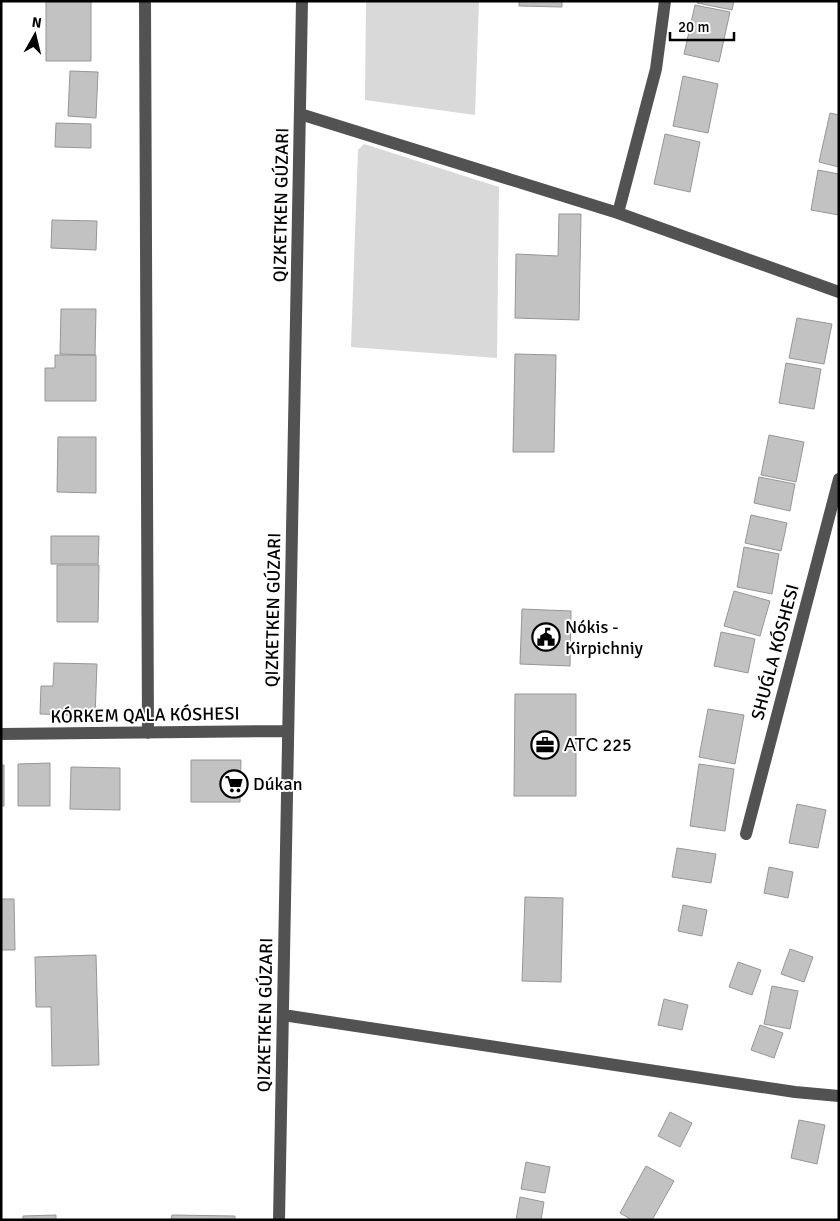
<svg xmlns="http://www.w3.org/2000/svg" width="840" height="1221" viewBox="0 0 840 1221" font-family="Signika,sans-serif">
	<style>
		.green { fill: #d9d9d9 }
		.building { fill: #c2c2c2; stroke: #969696 }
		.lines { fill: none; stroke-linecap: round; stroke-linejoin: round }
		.minor { stroke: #525252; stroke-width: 12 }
		.labels { text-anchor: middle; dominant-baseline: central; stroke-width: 4; stroke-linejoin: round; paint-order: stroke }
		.street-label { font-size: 18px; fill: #000; stroke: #fff }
		.poi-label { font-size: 18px; fill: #000; stroke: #fff; text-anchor: start }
	</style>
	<rect width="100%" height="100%" fill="#fff"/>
	<path class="green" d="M366 1H479L475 115 365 100Z
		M364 144 499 187 497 358 351 347 358 150Z"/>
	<path class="building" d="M46 1H91V61H46Z
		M519 1H562V7L519 6Z
		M698 1H734L732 10 697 3Z
		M695 5 730 12 719 62 684 54Z
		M70 71 98 72 96 118 68 116Z
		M683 76 718 84 708 133 673 126Z
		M830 113 839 115V167L819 162Z
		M56 123 91 124V148L55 147Z
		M665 134 700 142 690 192 654 184Z
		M818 170 839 174V215L811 210Z
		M559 214H581L579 320 515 318 516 254 558 256Z
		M52 220 97 221 96 250 51 248Z
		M61 309H96L95 355 60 354Z
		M797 318 832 324 824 364 789 358Z
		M515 354 556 355 554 452H513Z
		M55 355H96V401H45V368H55Z
		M786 363 821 369 814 409 779 403Z
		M769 435 804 442 796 482 761 475Z
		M58 437H96V493L57 492Z
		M759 477 795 484 790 511 754 503Z
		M751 515 787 523 781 551 745 543Z
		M51 536H99L98 564H51Z
		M744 547 779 554 772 594 737 587Z
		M57 565H99L98 622H57Z
		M734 591 770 601 760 636 724 626Z
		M522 609 571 611 570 666 520 664Z
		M721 632 755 639 748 673 714 666Z
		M54 663 97 664 95 716 40 714 41 686H53Z
		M515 694H576V796H514Z
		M708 709 744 715 735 764 699 757Z
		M191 760H241L240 802H191Z
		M50 763V806H18V764Z
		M699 764 734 769 725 831 690 826Z
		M1 765H4V806H1Z
		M71 767 120 768V810L70 809Z
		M797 804 826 810 818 848 789 843Z
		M677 848 716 854 711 883 672 877Z
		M769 867 793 872 788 898 764 893Z
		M525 897 563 898 561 982 522 981Z
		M1 899H14L15 950H1Z
		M683 905 707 910 702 936 678 931Z
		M790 949 813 957 804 982 781 974Z
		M96 955 99 1065 52 1066 51 1007H36L35 957Z
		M738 962 761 970 752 995 729 987Z
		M772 986 798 991 790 1029 764 1024Z
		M664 999 688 1005 682 1030 658 1025Z
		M760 1025 783 1033 774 1058 751 1050Z
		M670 1112 692 1123 680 1147 658 1136Z
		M799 1120 825 1125 817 1164 791 1158Z
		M526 1162 550 1167 545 1193 521 1189Z
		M646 1166 674 1181 652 1220H632L620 1213Z
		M520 1197 544 1202 541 1220H516Z
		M56 1215V1220H23V1216Z
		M172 1215 235 1216V1220H171Z"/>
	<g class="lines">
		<path class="minor" d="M145 1 148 733
			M300 114 618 213 839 292
			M618 213 656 69 665 1
			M1 734 288 731
			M746 834 839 479
			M283 1015 795 1092 839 1096
			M279 1220 302 1"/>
	</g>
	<defs>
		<g id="civic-ring" transform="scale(1.4375)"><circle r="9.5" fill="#fff" stroke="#000" stroke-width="1.5"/><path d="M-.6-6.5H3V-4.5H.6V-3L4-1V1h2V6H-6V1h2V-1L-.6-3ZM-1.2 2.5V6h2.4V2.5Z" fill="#000"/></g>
		<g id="office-ring" transform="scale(1.4375)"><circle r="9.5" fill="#fff" stroke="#000" stroke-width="1.5"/><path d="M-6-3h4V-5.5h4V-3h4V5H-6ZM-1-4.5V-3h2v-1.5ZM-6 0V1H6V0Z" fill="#000"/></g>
		<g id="supermarket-ring" transform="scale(1.4375)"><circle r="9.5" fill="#fff" stroke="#000" stroke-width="1.5"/><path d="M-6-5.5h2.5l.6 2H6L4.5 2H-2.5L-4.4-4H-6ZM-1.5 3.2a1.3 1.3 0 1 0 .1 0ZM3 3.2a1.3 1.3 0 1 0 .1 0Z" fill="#000"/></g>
	</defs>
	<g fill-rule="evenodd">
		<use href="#civic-ring" x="546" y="637"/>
		<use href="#office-ring" x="545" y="745"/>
		<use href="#supermarket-ring" x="234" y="784"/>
	</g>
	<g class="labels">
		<g class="street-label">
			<text transform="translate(281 205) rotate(-89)">QIZKETKEN GÚZARI</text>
			<text transform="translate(273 610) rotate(-89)">QIZKETKEN GÚZARI</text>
			<text transform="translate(775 652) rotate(-75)">SHUǴLA KÓSHESI</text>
			<text transform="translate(145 715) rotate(-1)">KÓRKEM QALA KÓSHESI</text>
			<text transform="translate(265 1015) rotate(-89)">QIZKETKEN GÚZARI</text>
		</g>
		<g class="poi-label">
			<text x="565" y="627">Nókis -<tspan x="565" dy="21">Kirpichniy</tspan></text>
			<text x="564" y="745">АТС 225</text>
			<text x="253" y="784">Dúkan</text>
		</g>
	</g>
	<rect width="840" height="1221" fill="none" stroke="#000000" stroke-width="5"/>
	<g transform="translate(35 35) rotate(8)" stroke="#ffffff" stroke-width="4" paint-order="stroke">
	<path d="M0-4L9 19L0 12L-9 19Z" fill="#000000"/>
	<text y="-8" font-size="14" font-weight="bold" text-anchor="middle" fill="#000000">N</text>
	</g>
	<path d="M670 32v8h64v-8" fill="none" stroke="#000000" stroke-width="2.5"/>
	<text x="678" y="32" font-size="15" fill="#000000" stroke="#ffffff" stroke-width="4" paint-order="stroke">20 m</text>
</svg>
